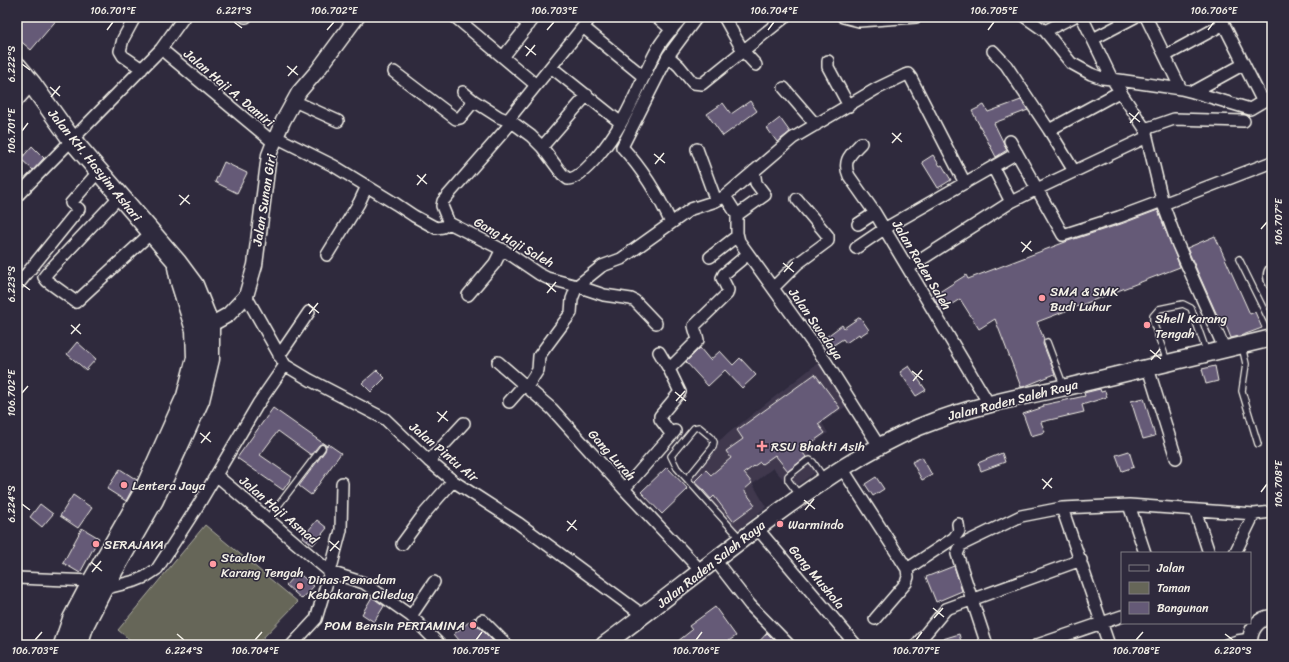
<svg xmlns="http://www.w3.org/2000/svg" width="1289" height="662" viewBox="0 0 1289 662" font-family="Sriracha,sans-serif">
	<style>
		.built { fill: #3f384e }
		.green { fill: #666658; stroke: #adaca0 }
		.building { fill: #655a77; stroke: #f4f1e8 }
		.lines { fill: none; stroke-linecap: round; stroke-linejoin: round }
		.service-casing { stroke: #f4f1e8; stroke-width: 8 }
		.minor-casing { stroke: #f4f1e8; stroke-width: 14 }
		.tertiary-casing { stroke: #f4f1e8; stroke-width: 17 }
		.secondary-casing { stroke: #f4f1e8; stroke-width: 19 }
		.primary-casing { stroke: #f4f1e8; stroke-width: 21 }
		.path { stroke: #f4f1e8; stroke-width: 2; stroke-dasharray: 1 3; stroke-linecap: butt }
		.service { stroke: #2f2a3d; stroke-width: 5.5 }
		.minor { stroke: #2f2a3d; stroke-width: 11 }
		.tertiary { stroke: #2f2a3d; stroke-width: 14 }
		.secondary { stroke: #2f2a3d; stroke-width: 16 }
		.primary { stroke: #2f2a3d; stroke-width: 18 }
		.ticks { fill: none; stroke: #f4f1e8; stroke-width: 1.5 }
		.poi-dot { fill: #ff9aa2; stroke: #2f2a3d; stroke-width: 1.5 }
		.labels { text-anchor: middle; dominant-baseline: central; stroke-width: 3; stroke-linejoin: round; paint-order: stroke }
		.street-label { font-size: 13px; fill: #f4f1e8; stroke: #2f2a3d }
		.poi-label { font-size: 13px; fill: #f4f1e8; stroke: #2f2a3d; text-anchor: start }
		.neatline { fill: none; stroke: #f4f1e8; stroke-width: 1.5 }
		.ticks-label { font-size: 10px; text-anchor: middle; fill: #f4f1e8 }
	</style>
	<rect width="100%" height="100%" fill="#2f2a3d"/>
	<filter id="ink" filterUnits="userSpaceOnUse"><feTurbulence type="fractalNoise" baseFrequency=".025" numOctaves="2"/><feDisplacementMap in="SourceGraphic" scale="8" xChannelSelector="R" yChannelSelector="G"/><feConvolveMatrix kernelMatrix="1 2 1 2 8 2 1 2 1" color-interpolation-filters="sRGB"/></filter>
	<g filter="url(#ink)">
		<path class="built" d="M819 362 848 405 822 423 828 433 806 449 820 469 792 489 773 468 753 484 766 507 737 531 690 480 716 443Z"/>
		<path class="green" d="M205 525 298 602 256 645H136L118 630Z"/>
		<path class="building" d="M24 17H59L31 50 17 38V26Z
			M1021 100 1028 110 994 123 1007 150 996 157 972 111 984 105 988 112Z
			M750 101 757 111 723 136 707 114 723 103 731 114Z
			M780 118 790 132 777 142 767 128Z
			M32 146 44 158 33 170 21 159Z
			M933 155 940 166 942 165 951 180 938 188 922 162Z
			M224 162 247 173 237 193 215 182Z
			M1158 210 1180 267 1037 322 1044 339 1043 344 1055 374 1023 387H1021L995 319 979 329 960 299 941 311 933 296 966 275 968 279 1068 241 1121 224Z
			M1215 236 1250 314 1255 312 1262 328 1243 335 1231 338 1225 323 1221 324 1187 248Z
			M860 317 869 330 860 336 859 334 846 343 843 339 832 346 826 337 842 325 844 328Z
			M77 342 96 359 86 370 67 354Z
			M700 348 710 360 720 351 733 365 740 358 756 375 742 388 725 370 708 386 686 362Z
			M909 366 926 390 916 396 900 372Z
			M1215 366 1218 381 1206 384 1202 369Z
			M377 370 385 378 371 392 362 383Z
			M815 374 840 408 818 424 825 433 801 450 806 457 788 471 775 455 762 464 760 462 744 473 752 483 744 490 755 505 733 521 714 496 711 499 695 481 706 470 711 475 731 458 726 451 743 439 737 430Z
			M1100 389 1101 392 1105 391 1107 397 1082 405 1084 412 1041 422 1045 432 1031 436 1023 414 1044 407 1043 405 1085 396 1084 393Z
			M1144 398 1155 436 1143 439 1131 401Z
			M273 408 327 446 328 444 341 453 311 495 299 486 325 451 326 447 324 444H321L319 445 311 455 278 431 260 455 292 477 283 490 237 458Z
			M1129 451 1134 467 1122 471 1116 455Z
			M1002 453 1005 462 981 471 978 463Z
			M922 457 932 475 922 480 912 462Z
			M667 467 688 489 662 514 641 492Z
			M120 469 137 480 126 501 107 489Z
			M876 477 884 489 873 496 865 484Z
			M73 495 92 508 78 528 60 516Z
			M40 504 53 514 42 527 30 517Z
			M317 520 327 528 313 545 303 537Z
			M82 528 99 538 80 573 63 563Z
			M954 566 962 591 936 602 926 577Z
			M297 572 314 586 302 599 286 585Z
			M372 597 384 606 374 622 362 614Z
			M715 607 736 636 723 645H673L692 630 689 626Z
			M475 617 477 625 497 645H463L454 634Z
			M767 633 779 645H756Z
			M959 634 962 645H930V643Z"/>
		<g class="lines">
			<g class="service-casing">
				<path id="service" d="M1239 259 1272 326
					M1047 342 1064 387
					M1242 346 1246 364 1242 391 1258 444
					M1167 361 1153 322V316L1159 309 1183 304 1191 308 1207 353
					M687 479 713 447 714 442 711 437 699 427 694 428 671 456 677 468 741 539
					M800 496 788 480V476L807 461 810 460 813 462 824 478
					M268 519 322 448"/>
			</g>
			<g class="minor-casing">
				<path id="minor" d="M135 17 123 39 120 51 123 56 142 69
					M245 17H246
					M455 17 536 85
					M519 17 529 25
					M657 17 672 30
					M697 17 668 56 679 66 693 83 702 84 785 17
					M724 17 743 51 756 65
					M843 17 859 21 916 17
					M1025 17 1045 31 1071 63 1091 74 1102 78 1112 79 1181 89 1193 92 1244 64
					M1082 17 1112 79 1145 129 1163 204 1178 245 1225 350
					M1146 17 1181 89
					M1220 17 1263 102
					M583 27 644 77
					M1045 31 1073 17
					M1093 39 1135 17
					M993 51 1006 65 1049 130 1074 171
					M167 54 274 143
					M668 56 622 147C644 171 658 194 671 223
					M1165 56 1224 24
					M503 57 535 17
					M828 61V67L849 106
					M551 67 621 123
					M394 72 456 119 460 118 474 101
					M784 88 816 125
					M463 92 474 101 499 117 512 122 531 136 542 147 562 174 568 179C585 178 613 137 621 123 636 98 645 70 659 46 665 36 675 26 682 17
					M1193 92 1250 109 1272 96
					M17 101 32 84
					M294 101 338 121
					M508 120 591 17
					M1145 129 1174 119 1244 121
					M1049 130 1121 91
					M276 137 334 166 396 204 414 216 436 228 443 227 449 223 505 251 539 274 547 278 577 286 604 295 631 299 635 301 656 323
					M1010 141 1063 235 1119 217 1162 201
					M861 143C851 154 842 160 849 176L875 213 989 404
					M542 147 587 95
					M697 149 716 201
					M993 167 1011 202
					M17 196 161 49 184 17
					M120 196 48 272 44 277 47 281 76 302 151 233
					M725 196 737 215V233L739 241 826 362 879 446
					M1163 204 1272 162
					M737 215 765 195 756 183 754 171
					M449 223 442 206 443 201 512 122
					M858 224 875 213
					M856 248 884 229 1017 153
					M327 255 359 203 367 186
					M710 257 737 236
					M908 268 1011 202 1037 189 1147 137
					M1272 269C1268 273 1269 279 1272 284
					M20 282 79 209 71 203 98 172
					M773 288 797 264 828 241V236L797 199
					M468 295 495 263 502 249
					M246 296 285 365 310 380 385 419 429 461 453 481 518 523 644 616
					M659 352 669 369
					M279 356 309 312
					M498 362 552 409 624 489 701 571
					M1148 368 1176 458
					M527 387 538 370 539 356 571 313 572 299 577 286 602 266 621 259 691 209 716 201 725 196 793 138 876 89 905 75 908 74 911 78 965 183
					M509 402 524 385
					M672 435 660 419V416L680 392 669 369 698 340C697 335 695 331 694 326L727 294 728 290 722 278 724 274 748 254
					M429 461 464 423
					M842 468 907 569 954 538 959 531 958 524
					M216 475 330 572 364 583 411 616 440 645
					M624 489 675 431
					M1129 505 1145 553
					M1062 508 1109 645
					M1195 510 1209 553
					M757 528 856 645
					M402 544 424 514 453 481
					M1235 553 1254 514
					M715 560 750 605 789 645
					M17 578 92 581
					M103 589 135 581 145 577 157 569 199 504 258 404 285 365
					M411 616 434 582
					M875 619 906 583 908 577 907 569
					M482 620 507 645
					M292 645 316 619 330 572 341 530 342 483
					M916 645 946 609 1081 560
					M987 645 957 554 961 545 1021 516 1062 508 1129 505 1254 514 1272 512
					M1037 645 1122 616
					M1226 645 1237 641 1250 639"/>
			</g>
			<g class="tertiary-casing">
				<path id="tertiary" d="M201 328 210 325 228 315 246 296 255 265 269 155 276 137 283 121 299 92 318 70 357 17
					M1250 645C1249 631 1257 618 1272 617"/>
			</g>
			<g class="secondary-casing">
				<path id="secondary" d="M604 645C662 602 717 557 775 515 820 482 867 449 919 427 968 407 1019 397 1071 386 1138 370 1205 354 1272 338"/>
			</g>
			<g class="primary-casing">
				<path id="primary" d="M17 66 32 84 72 140 177 262 194 285 210 325V359L200 400 154 500 103 589 85 624 78 645
					M63 645 72 619 92 581 142 494 186 396 196 358 195 330 180 282 177 267"/>
			</g>
			<path class="path" d="M333 17 339 22"/>
			<use href="#service" class="service"/>
			<use href="#minor" class="minor"/>
			<use href="#tertiary" class="tertiary"/>
			<use href="#secondary" class="secondary"/>
			<use href="#primary" class="primary"/>
		</g>
	</g>
	<path class="ticks" d="M234 22 242 28M107 30 113 22M327 30 334 22M547 30 554 22M768 30 774 22M988 30 994 22M1208 30 1214 22M525 46 536 55M526 56 535 45M22 64 30 70M287 66 298 75M288 76 297 66M50 87 60 96M51 97 60 86M1129 113 1140 122M1130 123 1139 112M22 131 28 123M892 133 902 142M892 143 901 133M654 154 665 163M655 164 664 153M417 175 427 184M417 185 426 174M179 195 190 204M180 205 189 195M1261 229 1267 222M1021 242 1032 251M1022 252 1031 241M783 263 794 272M784 272 793 262M546 283 556 292M22 284 30 290M547 293 556 282M308 304 319 313M309 314 318 303M71 325 81 334M71 334 80 324M1150 350 1161 359M1151 360 1160 349M912 371 923 380M913 381 922 370M675 392 686 401M22 393 28 386M676 401 685 391M437 412 448 421M438 422 447 411M200 433 211 442M201 443 210 432M1042 479 1052 488M1043 489 1052 478M1261 492 1267 484M804 500 815 509M22 504 30 510M805 510 814 499M567 521 577 530M567 531 576 520M329 541 340 550M330 551 339 541M91 562 102 571M92 572 101 561M933 608 944 617M934 618 943 608M177 634 184 640M1225 634 1233 640M35 640 42 632M255 640 262 632M476 640 482 632M696 640 702 632M916 640 922 632M1136 640 1143 632"/>
	<g class="poi-dot">
		<circle cx="1042" cy="298" r="4"/>
		<circle cx="1147" cy="325" r="4"/>
		<path d="M760 440h4v4h4v4h-4v4h-4v-4h-4v-4h4z"/>
		<circle cx="124" cy="485" r="4"/>
		<circle cx="780" cy="524" r="4"/>
		<circle cx="96" cy="544" r="4"/>
		<circle cx="213" cy="564" r="4"/>
		<circle cx="300" cy="586" r="4"/>
		<circle cx="473" cy="625" r="4"/>
	</g>
	<g class="labels">
		<g class="street-label">
			<text transform="translate(229 88) rotate(40)">Jalan Haji A. Damiri</text>
			<text transform="translate(95 165) rotate(51)">Jalan KH. Hasyim Ashari</text>
			<text transform="translate(264 200) rotate(-81)">Jalan Sunan Giri</text>
			<text transform="translate(514 242) rotate(29)">Gang Haji Saleh</text>
			<text transform="translate(922 265) rotate(59)">Jalan Raden Saleh</text>
			<text transform="translate(816 324) rotate(55)">Jalan Swadaya</text>
			<text transform="translate(1013 400) rotate(-14)">Jalan Raden Saleh Raya</text>
			<text transform="translate(444 452) rotate(40)">Jalan Pintu Air</text>
			<text transform="translate(612 455) rotate(48)">Gang Lurah</text>
			<text transform="translate(279 510) rotate(40)">Jalan Haji Asmad</text>
			<text transform="translate(711 564) rotate(-38)">Jalan Raden Saleh Raya</text>
			<text transform="translate(817 577) rotate(50)">Gang Mushola</text>
		</g>
		<g class="poi-label">
			<text x="1050" y="291">SMA &amp; SMK<tspan x="1050" dy="15">Budi Luhur</tspan></text>
			<text x="1155" y="318">Shell Karang<tspan x="1155" dy="15">Tengah</tspan></text>
			<text x="771" y="446">RSU Bhakti Asih</text>
			<text x="132" y="485">Lentera Jaya</text>
			<text x="788" y="524">Warmindo</text>
			<text x="104" y="544">SERAJAYA</text>
			<text x="221" y="557">Stadion<tspan x="221" dy="15">Karang Tengah</tspan></text>
			<text x="308" y="579">Dinas Pemadam<tspan x="308" dy="15">Kebakaran Ciledug</tspan></text>
			<text x="465" y="625" text-anchor="end">POM Bensin PERTAMINA</text>
		</g>
	</g>
	<rect width="1289" height="662" fill="none" stroke="#2f2a3d" stroke-width="44"/>
	<rect x="1121" y="552" width="130" height="72" fill="#2f2a3d" stroke="#7e7a81"/>
	<rect x="1129" y="565" width="20" height="6" fill="#2f2a3d" stroke="#7e7a81"/>
	<text x="1157" y="572" font-size="12" fill="#f4f1e8">Jalan</text>
	<rect x="1129" y="582" width="20" height="12" fill="#666658" stroke="#7e7a81"/>
	<text x="1157" y="592" font-size="12" fill="#f4f1e8">Taman</text>
	<rect x="1129" y="602" width="20" height="12" fill="#655a77" stroke="#7e7a81"/>
	<text x="1157" y="612" font-size="12" fill="#f4f1e8">Bangunan</text>
	<rect x="22" y="22" width="1245" height="618" class="neatline"/>
	<g class="ticks-label">
		<text x="113" y="14">106.701°E</text>
		<text x="234" y="14">6.221°S</text>
		<text x="334" y="14">106.702°E</text>
		<text x="554" y="14">106.703°E</text>
		<text x="774" y="14">106.704°E</text>
		<text x="994" y="14">106.705°E</text>
		<text x="1214" y="14">106.706°E</text>
		<text transform="translate(11 64) rotate(-90)" y="4">6.222°S</text>
		<text transform="translate(11 131) rotate(-90)" y="4">106.701°E</text>
		<text transform="translate(1278 222) rotate(-90)" y="4">106.707°E</text>
		<text transform="translate(11 284) rotate(-90)" y="4">6.223°S</text>
		<text transform="translate(11 393) rotate(-90)" y="4">106.702°E</text>
		<text transform="translate(1278 484) rotate(-90)" y="4">106.708°E</text>
		<text transform="translate(11 504) rotate(-90)" y="4">6.224°S</text>
		<text x="35" y="654">106.703°E</text>
		<text x="184" y="654">6.224°S</text>
		<text x="255" y="654">106.704°E</text>
		<text x="476" y="654">106.705°E</text>
		<text x="696" y="654">106.706°E</text>
		<text x="916" y="654">106.707°E</text>
		<text x="1136" y="654">106.708°E</text>
		<text x="1233" y="654">6.220°S</text>
	</g>
</svg>
